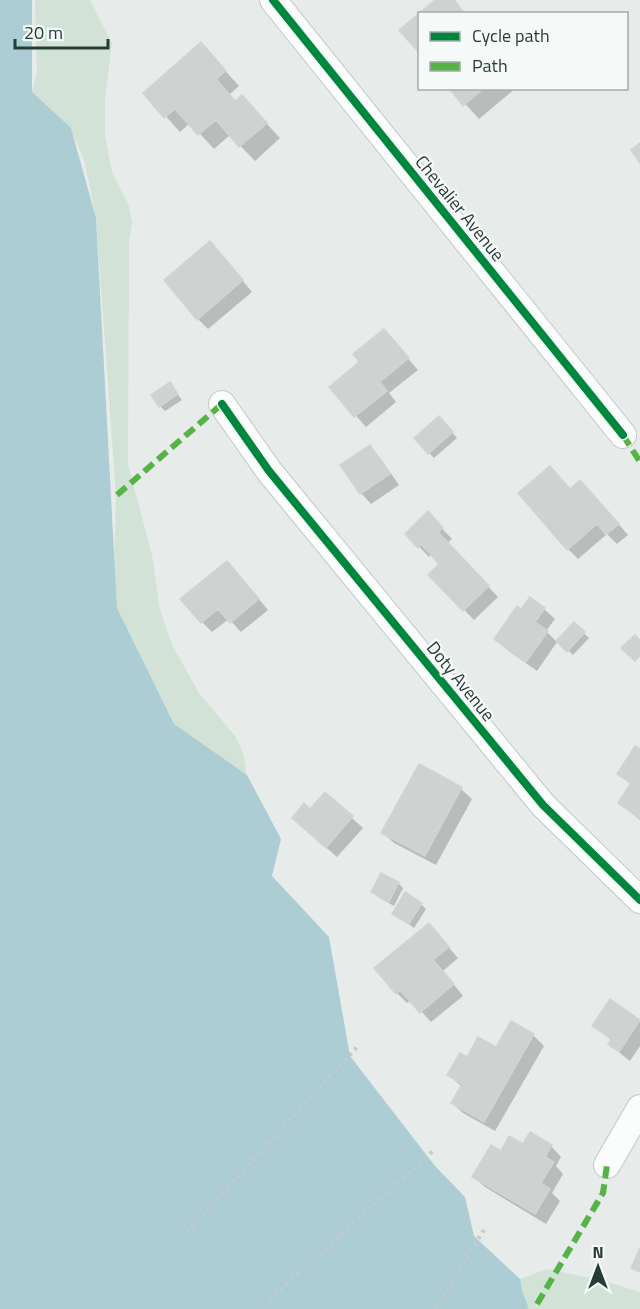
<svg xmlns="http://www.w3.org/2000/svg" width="640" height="1309" viewBox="0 0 640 1309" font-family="'Titillium Web',sans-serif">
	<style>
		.green { fill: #d2e2d7 }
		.water { fill: #adcdd4 }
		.shadow { fill: #0003 }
		.building { fill: #ced2d1; stroke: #d0d4d2; stroke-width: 1.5 }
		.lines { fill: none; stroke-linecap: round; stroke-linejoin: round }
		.minor-casing { stroke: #c4c8c6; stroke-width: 28 }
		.path { stroke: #c3cac7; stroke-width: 4; stroke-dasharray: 3 4.5; stroke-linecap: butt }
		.minor { stroke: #fbfcfc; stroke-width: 26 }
		.quiet { stroke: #56b346; stroke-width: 6; stroke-dasharray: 12 6; stroke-linecap: butt }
		.cycleway-casing { stroke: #f5f9f8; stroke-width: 11 }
		.cycleway { stroke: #00873e; stroke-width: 8 }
		.labels { text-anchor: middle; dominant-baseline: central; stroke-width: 4.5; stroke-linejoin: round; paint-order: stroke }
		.street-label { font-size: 18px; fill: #263c37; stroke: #f5f9f8 }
	</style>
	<rect width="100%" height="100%" fill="#e7ebe9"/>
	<path class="green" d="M35 0H90L112 43 105 98V136L112 172 129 206 132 223 129 242 128 465 152 555 160 610 172 645 199 693 235 736 243 753 247 775 228 774 174 724 117 608 114 570 116 496 96 218 85 163 71 129 40 106 32 92 37 73Z
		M547 1269 601 1280 640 1292V1309H529L522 1290 520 1279Z"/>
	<path class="water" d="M0 0H32V92L71 128 96 218 117 608 174 724 247 775 281 839 272 876 329 937 350 1056 435 1166 465 1197 474 1236 520 1279 522 1290 529 1309H0Z"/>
	<path class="shadow" d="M201 44 239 86 230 94 236 102 256 112 280 138 255 161 230 135 214 149 190 123 180 132 145 93Z
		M451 88H516L479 119Z
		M220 253 252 292 208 329 198 319Z
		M384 331 418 370 389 393 396 402 366 427 331 387 361 362Z
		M170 384 182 400 165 411 160 406Z
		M444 423 457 438 434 458 429 453Z
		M370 447 380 458 399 485 371 504 361 493Z
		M570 491 591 492 628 535 617 544 607 534 578 559 568 549Z
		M428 514 452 539 447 543 498 597 474 620 430 575 442 564 432 553 429 557 407 534Z
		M237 573 268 610 241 632 229 619 212 632 202 622Z
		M544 609 555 619 546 631 557 642 537 671 506 649 496 639 522 611Z
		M574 624 589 638 573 655 558 641Z
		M640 751V820L619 803 631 785 619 773Z
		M419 766 461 789 472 799 436 865 394 843 383 833Z
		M325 794 363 828 337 857 304 828 310 811Z
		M382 875 398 883 403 888 394 906 378 897 373 892Z
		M421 904 426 909 414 928 394 913Z
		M429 925 458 958 443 971 463 996 431 1022 411 1000 407 1003 397 993Z
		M610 1001 640 1022V1046L630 1061 621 1054 610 1044 612 1041 594 1026Z
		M533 1035 544 1046 495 1131 463 1113 452 1103 462 1087 449 1075 468 1059Z
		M523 1146H551L561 1157 556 1166 563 1174 552 1193 560 1201 546 1224 485 1187 474 1177 501 1153Z"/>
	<path class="building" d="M435 0H454L465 14H420V54L399 30Z
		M201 42 226 71 216 79 235 101 242 95 267 123 239 147 216 120 198 135 175 109 164 118 143 93Z
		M449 88H484L463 106Z
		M640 143V163L631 150Z
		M210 241 243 280 197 320 164 280Z
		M384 329 409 358 380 382 387 391 354 417 329 387 359 362 353 354Z
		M170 382 178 394 159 407 151 395Z
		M439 416 453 432 428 454 414 438Z
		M370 445 390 474 360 494 340 465Z
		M550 466 570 489 580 480 619 524 606 535 597 524 567 550 518 493Z
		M428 511 443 528 438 532 489 586 463 611 428 575 439 564 421 544 418 548 405 534Z
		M227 561 259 599 230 623 218 609 201 623 180 599Z
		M530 597 545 608 535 622 548 631 526 662 494 639 517 606 521 609Z
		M574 622 585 632 567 652 556 641Z
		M635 635 640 640V656L635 661 621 648Z
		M635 746 640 749V818L618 803 631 783 617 774Z
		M419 764 462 787 425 856 381 833Z
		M325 792 353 816 326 848 292 818 304 803 310 809Z
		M381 873 399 882 389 902 371 892Z
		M405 892 422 903 409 924 392 914Z
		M429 923 449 947 433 960 454 984 420 1013 400 990 396 994 374 968Z
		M610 999 640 1020 619 1052 608 1044 612 1039 592 1026Z
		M511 1021 534 1034 484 1122 451 1103 462 1084 447 1075 460 1053 467 1057 478 1037 496 1047Z
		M530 1132 552 1145 545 1157 554 1162 541 1183 550 1189 535 1214 472 1177 491 1145 501 1151 509 1136 523 1144Z
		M640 1248V1272L631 1268Z"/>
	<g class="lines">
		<g class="minor-casing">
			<path id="minor" d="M273 0 623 435
				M222 404 269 471 543 805 640 900
				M607 1165 640 1108"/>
		</g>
		<path class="path" d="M187 1232 358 1046
			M269 1300 433 1151
			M435 1309 485 1228"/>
		<use href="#minor" class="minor"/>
		<path class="quiet" d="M623 435 640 462
			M117 495 222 404
			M537 1304 603 1193 607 1165"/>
		<g class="cycleway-casing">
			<path id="cycleway" d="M273 0 623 435
				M222 404 269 471 543 805 640 900"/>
		</g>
		<use href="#cycleway" class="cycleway"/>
	</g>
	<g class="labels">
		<g class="street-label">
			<text transform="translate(460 208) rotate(51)">Chevalier Avenue</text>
			<text transform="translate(461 681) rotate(51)">Doty Avenue</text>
		</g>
	</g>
	<rect x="418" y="12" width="210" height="78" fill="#f5f9f8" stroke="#a2adab" stroke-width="1.5"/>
	<rect x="430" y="32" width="30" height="9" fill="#00873e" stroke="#a2adab" stroke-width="1.5"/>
	<text x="472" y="42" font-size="18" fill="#263c37">Cycle path</text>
	<rect x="430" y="62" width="30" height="9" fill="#56b346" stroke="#a2adab" stroke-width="1.5"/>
	<text x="472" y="72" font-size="18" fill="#263c37">Path</text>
	<g transform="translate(598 1267)" stroke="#f5f9f8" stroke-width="4.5" paint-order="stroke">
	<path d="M0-4.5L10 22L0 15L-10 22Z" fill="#263c37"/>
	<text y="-9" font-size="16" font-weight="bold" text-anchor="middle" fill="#263c37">N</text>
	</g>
	<path d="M15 39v9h93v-9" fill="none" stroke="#263c37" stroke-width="3"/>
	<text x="24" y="39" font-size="18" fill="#263c37" stroke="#f5f9f8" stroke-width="4.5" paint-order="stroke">20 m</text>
</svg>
